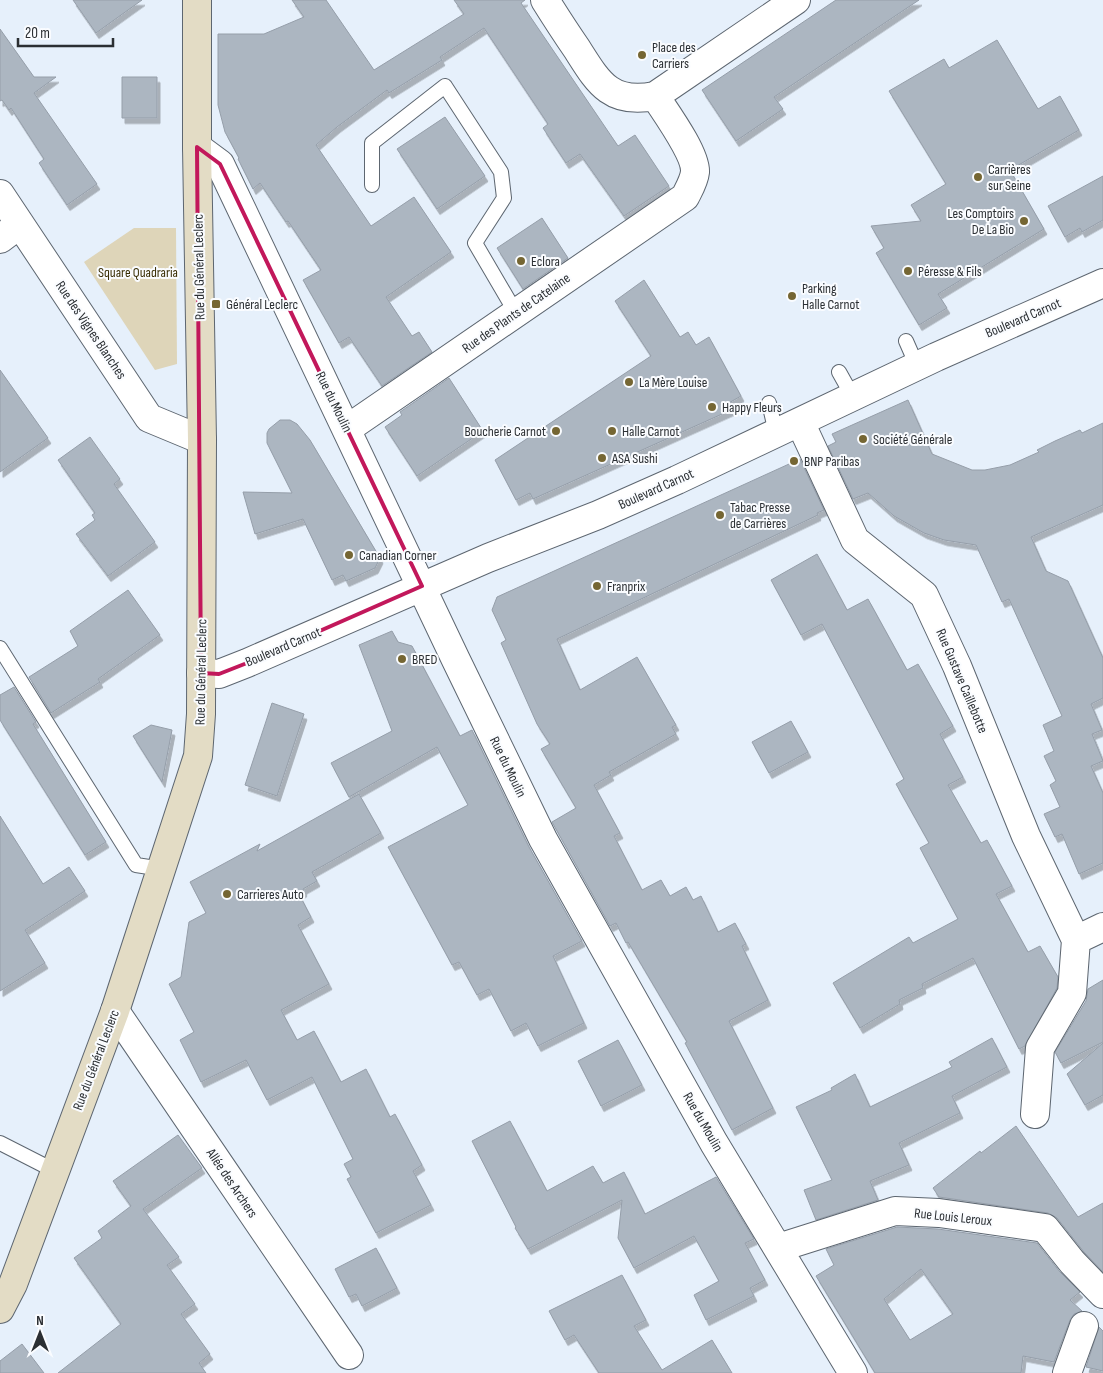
<svg xmlns="http://www.w3.org/2000/svg" width="1103" height="1373" viewBox="0 0 1103 1373" font-family="'Sofia Sans Condensed',sans-serif">
	<style>
		.green { fill: #ded5b9 }
		.building { fill: #acb6c1; stroke: #959ea9; fill-rule: evenodd; filter: url(#shadow) }
		.lines { fill: none; stroke-linecap: round; stroke-linejoin: round }
		.lane-casing { stroke: #5d6670; stroke-width: 16 }
		.street-casing { stroke: #5d6670; stroke-width: 30 }
		.secondary-casing { stroke: #5d6670; stroke-width: 30 }
		.lane { stroke: #fff; stroke-width: 14 }
		.street { stroke: #fff; stroke-width: 28 }
		.secondary { stroke: #e3dcc5; stroke-width: 28 }
		.marked { fill: none; stroke: #c2185b; stroke-width: 4; stroke-linejoin: round }
		.poi-dot { fill: #756633; stroke: #fafcff; stroke-width: 2 }
		.labels { text-anchor: middle; dominant-baseline: central; stroke-width: 4; stroke-linejoin: round; paint-order: stroke }
		.poi-label { font-size: 14px; fill: #2b2f33; stroke: #fafcff; text-anchor: start }
		.street-label { font-size: 14px; fill: #2b2f33; stroke: #fafcff }
		.park-label { font-size: 14px; fill: #392e05; stroke: #fafcff }
	</style>
	<defs>
		<filter id="shadow"><feDropShadow dx="3" dy="5.5" stdDeviation="0" flood-color="#0004"/></filter>
	</defs>
	<rect width="100%" height="100%" fill="#e6f0fb"/>
	<path class="green" d="M134 228H176L177 364 155 370 84 262Z"/>
	<path class="building" d="M73 0H142L96 33Z
		M292 0H326L374 70 464 14 454 0H525L521 3 618 146 635 135 669 186 624 216 580 154 566 163 543 128 548 124 484 28 440 57 442 60 389 93 387 90 337 127 316 145 371 226 414 197 451 252 386 297 412 336 419 332 432 352 382 386 349 337 339 343 303 280 321 270 288 221 286 222 260 183 253 189 238 159 239 158 225 132 218 105V34H264L304 17Z
		M836 0H919L774 97 783 109 736 141 702 90Z
		M0 29 34 77H56L34 93 97 184 67 205 39 163 44 159 11 108 9 110 2 100 0 101Z
		M997 40 1038 109 1060 96 1079 130 1010 170 1044 229 938 294 947 308 919 325 876 253 884 248 871 226 921 221 911 205 946 184 889 91 944 59 949 68Z
		M122 77H157V118H122Z
		M445 117 485 176 437 209 397 149Z
		M1103 176V220L1082 232 1080 228 1065 237 1048 206Z
		M542 218 568 258 523 289 497 248Z
		M644 280 680 337 688 332 696 345 709 337 741 396 727 404 731 410 533 499 530 493 516 500 495 460 651 356 615 301Z
		M0 370 48 438 0 472Z
		M449 378 483 431 417 476 385 427 402 415 400 412Z
		M908 400 932 454 972 470H985L1010 465 1039 452 1037 450 1055 441 1080 430 1082 433 1103 423V505L1031 537 1046 571 1068 581 1103 658V698L1091 704 1102 730 1092 734 1103 761 1091 766 1103 793V863L1079 874 1062 834 1055 837 1044 814 1060 807 1050 785 1056 781 1044 756 1054 751 1043 725 1062 716 1009 599 1002 602 976 545 944 540 924 533 894 516 868 493 853 499 828 446 836 442 832 434Z
		M280 420H290L297 424 310 440 380 558 375 568 346 581 343 575 332 580 303 519 255 534 243 492 292 493 267 443V433L269 429Z
		M90 437 120 479 114 484 155 542 108 576 76 534 95 520 92 515 95 513 58 460Z
		M800 459 824 510 817 513 818 515 557 639 580 690 637 657 676 725 672 727 676 734 609 772 611 775 594 785 620 833 614 836 642 890 661 880 670 896 686 887 693 900 701 896 718 932 735 923 746 944 742 946 768 1000 729 1021 773 1108 732 1130 685 1043 687 1042 628 942 626 943 616 923 610 926 552 822 576 808 541 749 550 744 537 724 501 643 506 640 492 610 497 597Z
		M817 554 847 610 868 599 907 670 918 664 953 726 940 734 963 777 948 785 981 843 987 840 1012 886 996 894 1028 952 1040 946 1058 977 1057 988 1025 1046 1019 1049 973 958 922 984 923 988 899 1000 900 1004 860 1028 833 983 909 937 913 943 958 919 920 848 929 843 896 784 904 779 822 624 801 635 771 580Z
		M128 590 160 635 98 679 100 682 51 713 29 677 78 646 70 631Z
		M392 631 398 642 412 646 460 736 472 730 529 847 582 941 553 956 584 1023 538 1046 526 1023 511 1031 489 989 477 995 459 962 452 965 388 847 468 805 437 747 349 797 331 763 392 731 359 645Z
		M14 687 36 722 33 724 106 842 85 855 0 720V695Z
		M272 703 304 714 277 796 245 785Z
		M791 721 808 752 769 773 752 742Z
		M151 725 172 730 162 782 133 736Z
		M359 794 381 833 312 872 317 881 303 889 304 891 299 894 311 917 298 925 329 984 281 1010 297 1040 314 1031 341 1082 366 1069 390 1117 395 1114 422 1165 413 1171 431 1205 376 1233 347 1179 351 1177 344 1164 353 1159 312 1077 267 1100 246 1060 201 1082 180 1040 194 1032 169 984 181 977 189 922 206 913 190 882 260 844 257 851Z
		M0 816 43 884 69 867 85 891 25 930 45 963 0 991Z
		M1103 980V1042L1061 1063 1055 1052 1086 1001 1088 989Z
		M992 1038 1007 1067 952 1096 960 1113 899 1143 909 1165 870 1181 878 1200 816 1220 804 1190 832 1180 796 1107 832 1090 831 1088 855 1074 870 1107 952 1067 949 1062Z
		M618 1040 642 1085 601 1106 578 1061Z
		M1103 1043V1095L1085 1105 1067 1074Z
		M510 1121 547 1191 593 1166 603 1183 624 1172 645 1214 716 1177 754 1239 745 1243 765 1280 750 1288 754 1296 706 1320 694 1295 719 1281 694 1236 634 1268 618 1238 622 1200 528 1249 515 1228 516 1227 472 1141Z
		M1016 1126 1078 1217 1103 1203V1272L1084 1252 1057 1218 1048 1213 939 1197 933 1188 980 1151 981 1153Z
		M178 1135 202 1168 143 1209 179 1257 167 1265 195 1304 181 1314 210 1354 199 1363 206 1373H58L121 1324 74 1258 102 1238 98 1231 131 1206 113 1181Z
		M897 1227 938 1229 1037 1243 1060 1272 1080 1292 1070 1300 1082 1311 1074 1314 1070 1320 1054 1362 1023 1356 1021 1373H875L816 1276 834 1265 826 1249ZM921 1269 953 1314 910 1340 884 1299Z
		M376 1248 397 1288 362 1306 356 1294 349 1297 335 1269Z
		M622 1275 646 1320 634 1326 662 1370 712 1340 732 1373H599L574 1335 565 1340 549 1311Z
		M1099 1327 1103 1331V1371L1086 1367Z
		M22 1344 44 1373H0V1361Z"/>
	<g class="lines">
		<g class="lane-casing">
			<path id="lane" d="M372 185V143L445 86 501 172 504 198 475 243 516 313
				M906 341 917 366
				M839 372 853 397
				M769 403 776 433
				M0 648 136 865 162 869
				M0 1143 55 1171"/>
		</g>
		<g class="street-casing">
			<path id="street" d="M545 0C555 16 566 33 577 49 598 82 610 105 655 96L796 0
				M197 147 220 164 456 660 543 839 714 1143 853 1373
				M0 194 149 418 202 440
				M0 239 20 224
				M800 422 855 540 924 595 957 666 1026 836 1076 940 1103 927
				M347 429 685 197C689 189 694 181 695 172 696 154 666 113 655 96
				M201 673 219 674 247 663 488 558 598 515 677 480 936 357 1103 283
				M115 1011 349 1355
				M1035 1114 1040 1048 1072 993 1076 940
				M778 1248 895 1211 939 1213 1045 1228 1072 1262 1103 1294
				M1067 1373 1084 1326"/>
		</g>
		<g class="secondary-casing">
			<path id="secondary" d="M0 1309 13 1284 115 1011 198 756 201 714 202 440 197 147V0"/>
		</g>
		<use href="#lane" class="lane"/>
		<use href="#street" class="street"/>
		<use href="#secondary" class="secondary"/>
	</g>
	<path class="marked" d="M197 147 220 164 422 586 247 663 219 674 201 673Z"/>
	<g class="poi-dot">
		<circle cx="642" cy="55" r="5"/>
		<circle cx="978" cy="177" r="5"/>
		<circle cx="1024" cy="221" r="5"/>
		<circle cx="521" cy="261" r="5"/>
		<circle cx="908" cy="271" r="5"/>
		<circle cx="792" cy="296" r="5"/>
		<rect x="211" y="299" width="10" height="10" rx="2.5"/>
		<circle cx="629" cy="382" r="5"/>
		<circle cx="712" cy="407" r="5"/>
		<circle cx="556" cy="431" r="5"/>
		<circle cx="612" cy="431" r="5"/>
		<circle cx="863" cy="439" r="5"/>
		<circle cx="602" cy="458" r="5"/>
		<circle cx="794" cy="461" r="5"/>
		<circle cx="720" cy="515" r="5"/>
		<circle cx="349" cy="555" r="5"/>
		<circle cx="597" cy="586" r="5"/>
		<circle cx="402" cy="659" r="5"/>
		<circle cx="227" cy="894" r="5"/>
	</g>
	<g class="labels">
		<g class="poi-label">
			<text x="652" y="47">Place des<tspan x="652" dy="16">Carriers</tspan></text>
			<text x="988" y="169">Carrières<tspan x="988" dy="16">sur Seine</tspan></text>
			<text x="1014" y="213" text-anchor="end">Les Comptoirs<tspan x="1014" dy="16">De La Bio</tspan></text>
			<text x="531" y="261">Eclora</text>
			<text x="918" y="271">Péresse &amp; Fils</text>
			<text x="802" y="288">Parking<tspan x="802" dy="16">Halle Carnot</tspan></text>
			<text x="226" y="304">Général Leclerc</text>
			<text x="639" y="382">La Mère Louise</text>
			<text x="722" y="407">Happy Fleurs</text>
			<text x="546" y="431" text-anchor="end">Boucherie Carnot</text>
			<text x="622" y="431">Halle Carnot</text>
			<text x="873" y="439">Société Générale</text>
			<text x="612" y="458">ASA Sushi</text>
			<text x="804" y="461">BNP Paribas</text>
			<text x="730" y="507">Tabac Presse<tspan x="730" dy="16">de Carrières</tspan></text>
			<text x="359" y="555">Canadian Corner</text>
			<text x="607" y="586">Franprix</text>
			<text x="412" y="659">BRED</text>
			<text x="237" y="894">Carrieres Auto</text>
		</g>
		<g class="street-label">
			<text transform="translate(199 267) rotate(-91)">Rue du Général Leclerc</text>
			<text transform="translate(516 313) rotate(-35)">Rue des Plants de Catelaine</text>
			<text transform="translate(1023 318) rotate(-23)">Boulevard Carnot</text>
			<text transform="translate(91 330) rotate(56)">Rue des Vignes Blanches</text>
			<text transform="translate(334 402) rotate(64)">Rue du Moulin</text>
			<text transform="translate(656 489) rotate(-24)">Boulevard Carnot</text>
			<text transform="translate(283 647) rotate(-23)">Boulevard Carnot</text>
			<text transform="translate(201 672) rotate(-89)">Rue du Général Leclerc</text>
			<text transform="translate(962 681) rotate(67)">Rue Gustave Caillebotte</text>
			<text transform="translate(508 767) rotate(64)">Rue du Moulin</text>
			<text transform="translate(96 1060) rotate(-69)">Rue du Général Leclerc</text>
			<text transform="translate(703 1122) rotate(60)">Rue du Moulin</text>
			<text transform="translate(232 1183) rotate(56)">Allée des Archers</text>
			<text transform="translate(953 1217) rotate(6)">Rue Louis Leroux</text>
		</g>
		<g class="park-label">
			<text x="138" y="272">Square Quadraria</text>
		</g>
	</g>
	<g transform="translate(40 1333)" stroke="#fafcff" stroke-width="4" paint-order="stroke">
	<path d="M0-4L9 19L0 12L-9 19Z" fill="#2b2f33"/>
	<text y="-8" font-size="14" font-weight="bold" text-anchor="middle" fill="#2b2f33">N</text>
	</g>
	<path d="M18 38v8h95v-8" fill="none" stroke="#2b2f33" stroke-width="2.5"/>
	<text x="25" y="38" font-size="15" fill="#2b2f33" stroke="#fafcff" stroke-width="4" paint-order="stroke">20 m</text>
</svg>
